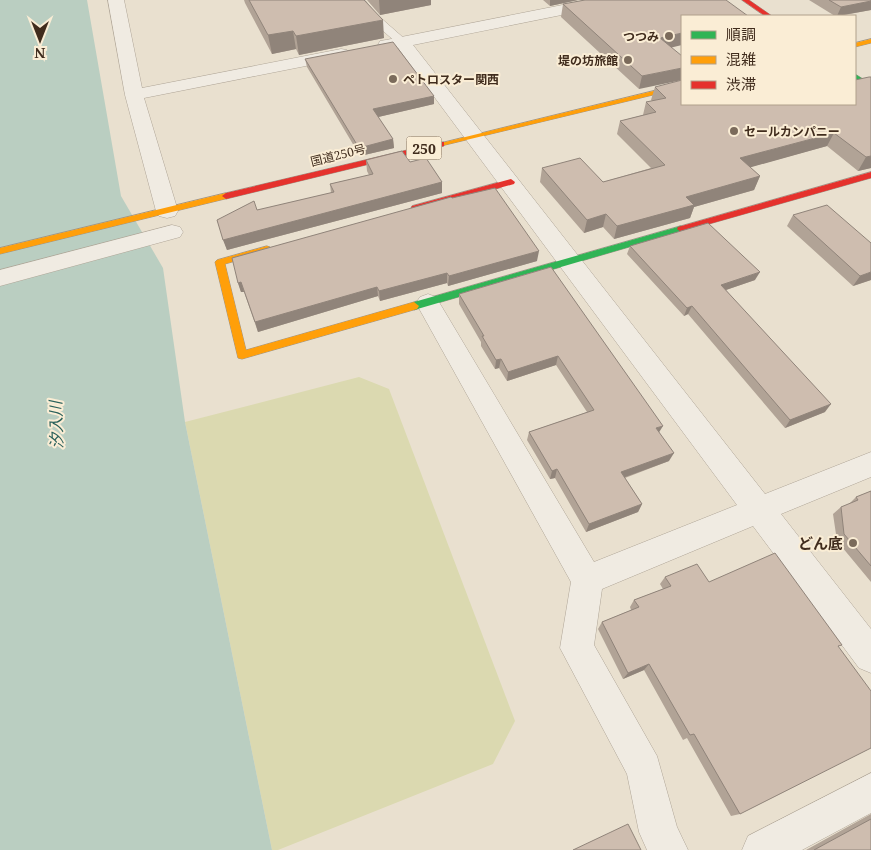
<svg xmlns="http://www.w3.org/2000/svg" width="871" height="850" viewBox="0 0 871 850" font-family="'Noto Serif','Noto Sans JP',serif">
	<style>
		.green { fill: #dbd9b0 }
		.water { fill: #bacec1 }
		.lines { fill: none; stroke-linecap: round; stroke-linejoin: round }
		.lane-casing { stroke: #afa597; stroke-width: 1 }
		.street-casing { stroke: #afa597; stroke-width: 1 }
		.fast-casing { stroke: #9e9488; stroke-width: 1 }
		.slow-casing { stroke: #9e9488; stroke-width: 1 }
		.jam-casing { stroke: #9e9488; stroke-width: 1 }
		.lane { fill: #f0ebe2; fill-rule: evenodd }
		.street { fill: #f0ebe2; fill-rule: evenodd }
		.fast { fill: #30b455; fill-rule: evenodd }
		.slow { fill: #ff9f0a; fill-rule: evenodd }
		.jam { fill: #e5322d; fill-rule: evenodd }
		.wall { fill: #b1a396 }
		.shaded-wall { fill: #90847a }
		.building { fill: #cebdaf; stroke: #90847a }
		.poi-dot { fill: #7b6b5b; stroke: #faedd5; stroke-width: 2 }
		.labels { text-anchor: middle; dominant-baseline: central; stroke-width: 4; stroke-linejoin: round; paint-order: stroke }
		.far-poi-label { font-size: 12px; font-weight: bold; fill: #402c1d; stroke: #faedd5; text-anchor: end }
		.far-street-label { font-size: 12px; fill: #402c1d; stroke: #faedd5 }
		.shield { fill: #faedd5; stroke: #786654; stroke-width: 1 }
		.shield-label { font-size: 14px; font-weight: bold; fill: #402c1d }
		.poi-label { font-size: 15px; font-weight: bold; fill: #402c1d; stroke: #faedd5; text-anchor: end }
		.water-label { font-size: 16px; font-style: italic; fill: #2a615b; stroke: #faedd5 }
	</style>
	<rect width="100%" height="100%" fill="#e9e0cf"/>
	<path class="green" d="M359 377 389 389 515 721 493 764 278 850H272L185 422Z"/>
	<path class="water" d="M0 0H87L121 196 163 268 185 422 272 850H0Z"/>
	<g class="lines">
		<g class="lane-casing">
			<path id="lane" d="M355 0H365L374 12 406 40V44H398L366 16Z"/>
		</g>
		<g class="street-casing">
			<path id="street" d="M108 0H124L142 88 341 49 347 50 349 54 347 58 341 59 144 98 178 211 175 216 167 218 159 216 156 211 125 95Z
				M588 0H619L611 5 413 45 765 494 871 452V477L781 514 871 629V673L859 668 753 526 602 589 594 645 657 756 677 827 688 850H647L639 832 627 774 560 648 571 582 416 303 420 297 428 294 436 297 594 562 737 505 398 48 386 50 380 49 378 45 380 41 386 40Z
				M172 225 180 227 183 232 180 237 0 286V270Z
				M871 773V813L802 850H742L748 836Z"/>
		</g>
		<g class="fast-casing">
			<path id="fast" d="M855 74 871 84V89L855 79Z
				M681 226 685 229 684 231 414 310 409 306 414 302Z"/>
		</g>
		<g class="slow-casing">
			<path id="slow" d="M871 39V43L855 47V43Z
				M682 84V88L441 146 437 144Z
				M226 193 230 196 229 198 0 254V248Z
				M267 246 270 247V251L225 264 246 350 414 302 419 306 417 309 242 359 238 358 215 262 217 260Z"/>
		</g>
		<g class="jam-casing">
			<path id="jam" d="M742 0H749L772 16H765Z
				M441 142H444V146L226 199 222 196 226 193Z
				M871 172V178L681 232 677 229 678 227Z
				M511 179 515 182 514 184 415 211 411 208 412 206Z"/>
		</g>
		<use href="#lane" class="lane"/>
		<use href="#street" class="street"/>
		<use href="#fast" class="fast"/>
		<use href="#slow" class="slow"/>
		<use href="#jam" class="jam"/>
	</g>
	<path class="wall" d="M244 0H364L384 38 299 55 296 49 272 54 245 3Z
		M367 0H431V5L380 15Z
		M543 0H578L550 6Z
		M809 0H871V10L839 16H835Z
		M563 4 672 47 639 89 561 17Z
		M305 59 434 96V104L378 117 393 139 394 148 360 156 307 67Z
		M871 77V168L858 171 827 146 750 167 760 176 754 190 694 207 690 218 614 239 603 227 584 233 540 182 542 168 603 182 651 168 617 134 620 121 643 115 646 102 652 101 651 100 655 87 682 104H855Z
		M366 160 410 162 442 182V193L227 250 217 220 331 193 330 184 369 175 367 171Z
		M452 198 537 261 448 286 447 283 380 301 378 296 258 332 244 292H241L238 283Z
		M793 215 871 280 853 286 787 226Z
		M630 246 755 280 726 290 825 412 785 428 688 314 684 316 627 254Z
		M551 267 659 433 669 461 625 478 642 504 638 512 586 532 555 478 550 479 527 440 529 432 587 412 556 365 507 381 499 368 495 369 481 346V342L459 304V294Z
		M871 491V582L837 541 833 514 841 507 849 504 856 497Z
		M665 577 709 582 839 647 740 814 731 816 687 738 683 740 644 670 623 679 598 629 602 622 631 610 630 607 634 600 663 589 660 584Z
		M871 814V850H806Z"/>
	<path class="shaded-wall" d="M379 0H431V5L380 15Z
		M550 0H578L550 6Z
		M871 1V10L837 16 841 7Z
		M383 20 384 38 299 55 296 36Z
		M293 31 296 49 272 54 268 35Z
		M682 33V45L657 51 660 38Z
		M682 68V80L639 89 642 76Z
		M434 96V104L374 118 373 109Z
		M834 133 827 146 734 172 740 158Z
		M393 139 394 148 360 156 359 148Z
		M871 156V168L858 171 866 157Z
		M760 176 754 190 694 207 690 218 614 239 617 226 686 197Z
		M442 182V193L227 250 223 240Z
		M606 214 603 227 584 233 587 220Z
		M539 251 537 261 448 286 449 276Z
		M760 272 755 280 717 293 721 285Z
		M871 272V280L853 286 860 276Z
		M447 273V283L380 301 379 291Z
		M241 282 244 292H241L238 283Z
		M377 287 378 296 258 332 255 322Z
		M692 306 688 314 684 316 687 308Z
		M558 356 556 365 507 381 508 372Z
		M501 359 499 368 495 369 496 360Z
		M831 404 825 412 785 428 790 420Z
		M663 426 658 434 656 428Z
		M674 453 669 461 617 480 621 472Z
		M557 469 555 478 550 479 552 471Z
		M642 504 638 512 586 532 589 524Z
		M649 664 644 670 623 679 628 673Z"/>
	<path class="building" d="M249 0H364L383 20 296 36 293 31 268 35Z
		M585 0H726L748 16H682V33L660 38 682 56V68L642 76 563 4Z
		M829 0H871V1L841 7Z
		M393 42 434 96 373 109 393 139 359 148 305 59Z
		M869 77H871V156L866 157 834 133 740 158 760 176 686 197 694 205 617 226 606 214 587 220 542 168 580 158 603 182 665 165 620 121 656 112 646 102 666 98 655 87 682 80V104H855V80Z
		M402 151 410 162 426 158 442 182 223 240 217 220 254 201 257 210 334 192 330 184 373 174 366 160Z
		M495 188 539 251 449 276 447 273 379 291 377 287 255 322 241 282 238 283 232 258 451 197 452 198Z
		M827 205 871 243V272L860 276 793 215Z
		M708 223 760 272 721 285 831 404 790 420 692 306 687 308 630 246Z
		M551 267 663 426 656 428 674 453 621 472 642 504 589 524 557 469 552 471 529 432 594 410 558 356 508 372 501 359 496 360 482 336H484L459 294Z
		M871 491V566L844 534 841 507 858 500 856 497Z
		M775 553 842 645 838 646 871 691V748L740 814 694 734 690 735 649 664 628 673 602 622 639 607 634 600 671 586 665 577 697 564 709 582Z
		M871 819V850H814Z
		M628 824 641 850H573Z"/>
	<g class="poi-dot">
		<circle cx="669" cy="36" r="5"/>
		<circle cx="628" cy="60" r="5"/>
		<circle cx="393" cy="79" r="5"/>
		<circle cx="734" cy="131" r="5"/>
		<circle cx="853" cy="543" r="5"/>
	</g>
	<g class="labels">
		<g class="far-poi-label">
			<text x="659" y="36">つつみ</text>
			<text x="618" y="60">堤の坊旅館</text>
			<text x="403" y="79" text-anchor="start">ペトロスター関西</text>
			<text x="744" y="131" text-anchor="start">セールカンパニー</text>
		</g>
		<g class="far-street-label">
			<text transform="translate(338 155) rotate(-14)">国道250号</text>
		</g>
		<rect class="shield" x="406.5" y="136.5" width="35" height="23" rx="4"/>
		<g class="shield-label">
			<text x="424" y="148">250</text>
		</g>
		<g class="poi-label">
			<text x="843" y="543">どん底</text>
		</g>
		<g class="water-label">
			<text transform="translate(56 425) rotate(-92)">汐入川</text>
		</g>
	</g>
	<rect x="681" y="15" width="175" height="90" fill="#faedd5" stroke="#b0a08b"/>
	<rect x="691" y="31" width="25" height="8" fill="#30b455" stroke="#b0a08b"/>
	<text x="726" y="40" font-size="15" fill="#402c1d">順調</text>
	<rect x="691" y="56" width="25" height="8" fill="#ff9f0a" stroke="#b0a08b"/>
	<text x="726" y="65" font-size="15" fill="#402c1d">混雑</text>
	<rect x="691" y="81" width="25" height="8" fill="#e5322d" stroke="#b0a08b"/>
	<text x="726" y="90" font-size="15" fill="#402c1d">渋滞</text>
	<g transform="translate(40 40) rotate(180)" stroke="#faedd5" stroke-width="4" paint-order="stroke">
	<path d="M0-4L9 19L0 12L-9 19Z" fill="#402c1d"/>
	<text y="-8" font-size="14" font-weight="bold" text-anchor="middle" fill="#402c1d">N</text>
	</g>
</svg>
